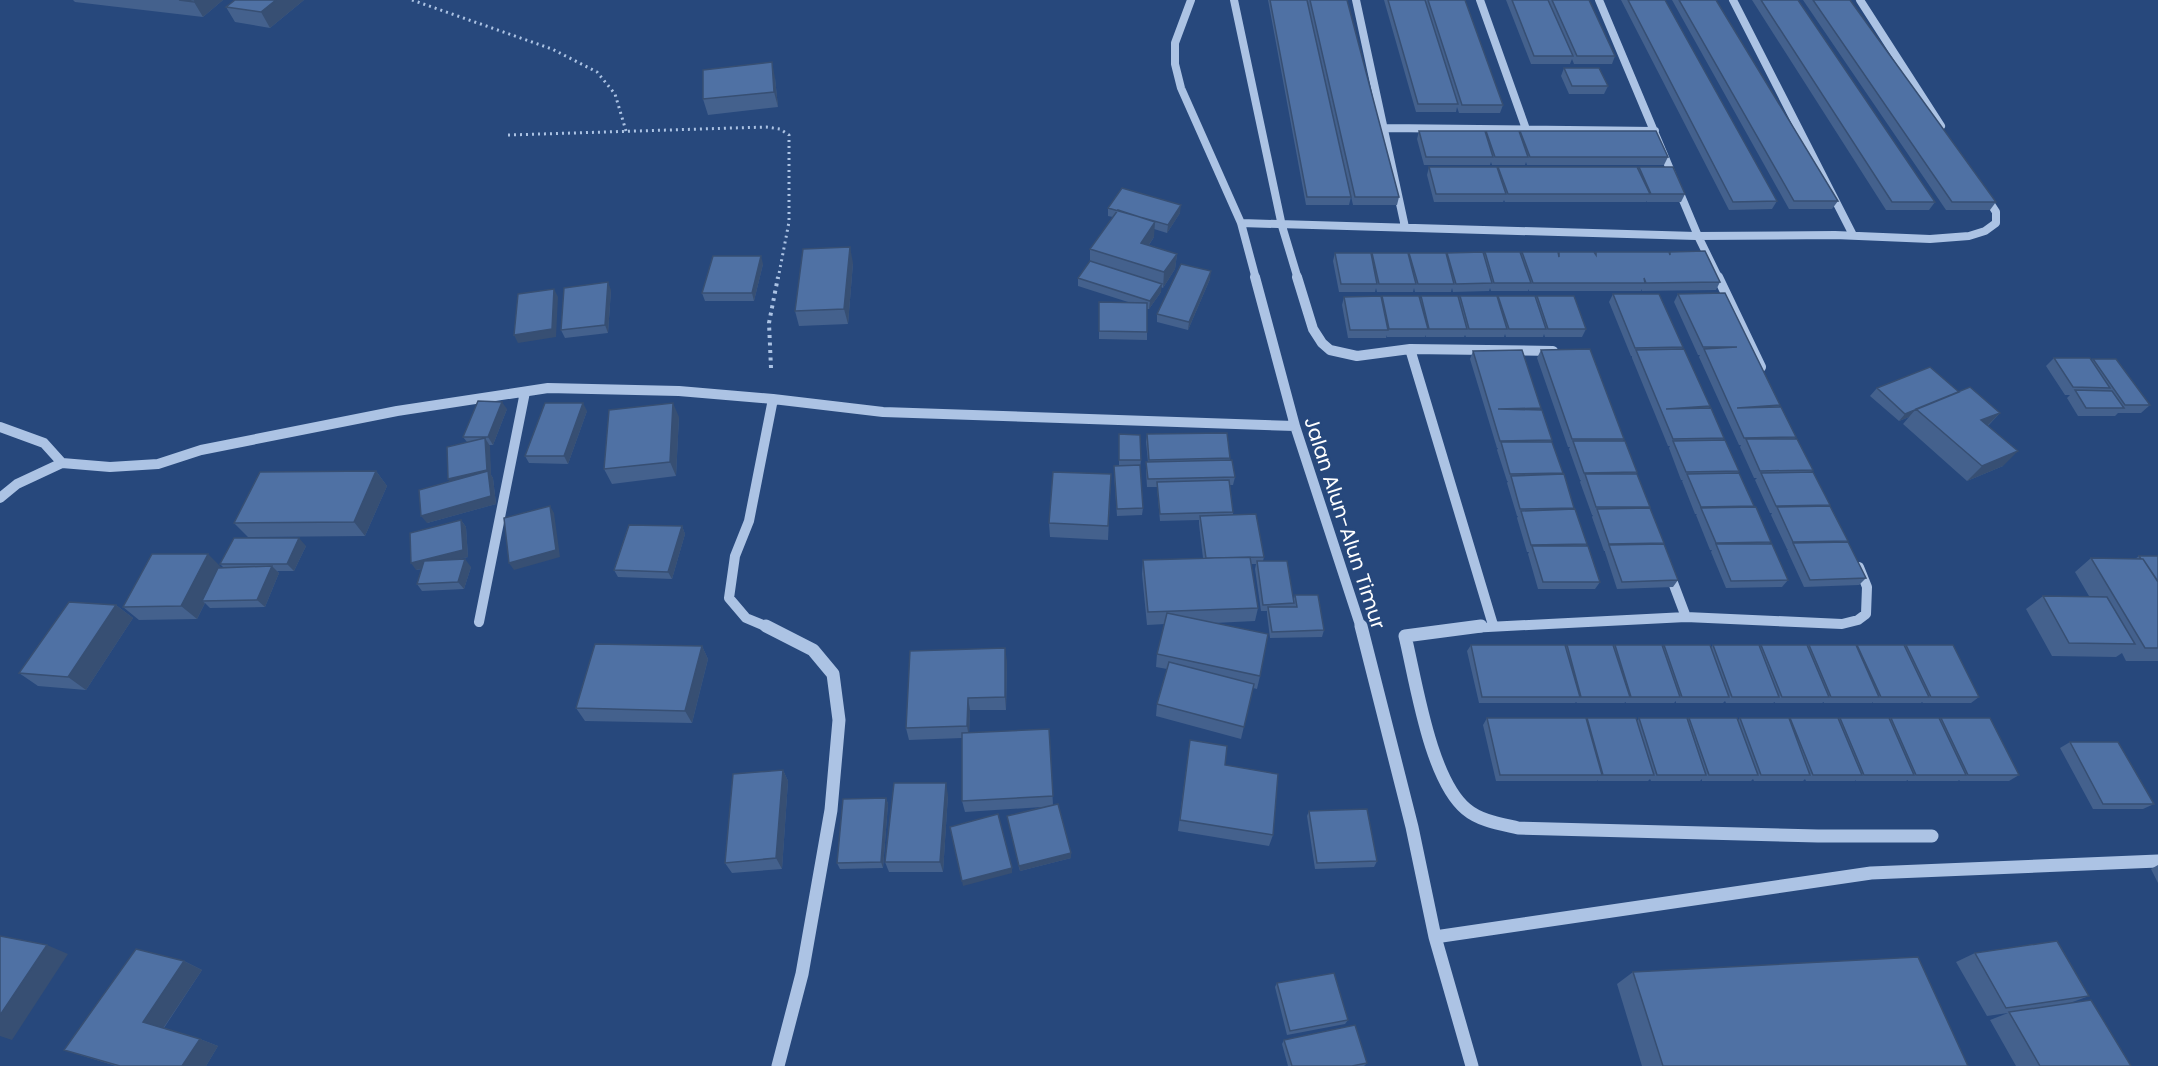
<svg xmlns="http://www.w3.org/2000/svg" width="2158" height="1066" viewBox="0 0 2158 1066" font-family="Poppins,sans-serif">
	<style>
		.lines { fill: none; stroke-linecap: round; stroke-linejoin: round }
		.path-far1 { stroke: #acc3e4; stroke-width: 3; stroke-dasharray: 2 4; stroke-linecap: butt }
		.path { stroke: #acc3e4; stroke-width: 4; stroke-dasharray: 3 4.5; stroke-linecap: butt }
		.minor-far2 { stroke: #acc3e4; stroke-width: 8 }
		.minor-far1 { stroke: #acc3e4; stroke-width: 10 }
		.minor { stroke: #acc3e4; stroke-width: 13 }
		.wall { fill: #44618d }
		.shaded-wall { fill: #374f73 }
		.building { fill: #4f71a4; stroke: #374f73; stroke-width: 1.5 }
		.labels { text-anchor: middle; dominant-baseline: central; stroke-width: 4.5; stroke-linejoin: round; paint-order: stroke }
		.street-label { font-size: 20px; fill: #fff; stroke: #27487c }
	</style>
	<rect width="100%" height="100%" fill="#27487c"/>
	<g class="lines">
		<path class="path-far1" d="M412 0 552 49 597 72 615 94 626 131
			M508 135 766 127 780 129 789 135V222L778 279"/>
		<path class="path" d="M771 368 769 323 778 277"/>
		<path class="minor-far2" d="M1191 0 1175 43V64L1181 88 1241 223 1256 279
			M1234 0 1282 226 1298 279
			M1356 0 1405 227
			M1480 0 1526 129
			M1599 0 1698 236 1719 279
			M1733 0 1853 235
			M1860 0 1941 126
			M1385 128 1655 131
			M1241 223 1696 236 1835 235 1930 239 1969 236 1985 231 1996 223V212L1985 195"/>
		<path class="minor-far1" d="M1255 277 1295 426 1361 628
			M1297 277 1313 329 1322 343 1330 350 1357 356 1410 349 1553 351
			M1718 277 1761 367
			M1410 349 1493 625
			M0 427 44 443 62 463
			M0 498 17 484 62 463 110 467 158 464 201 450 397 411 548 388 679 391 773 399
			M1669 572 1686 617
			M479 622 525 392
			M770 628 746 618 729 598 735 556 749 521 773 399 883 412 1295 426
			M1469 628 1686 617 1842 624 1858 620 1866 614 1867 587 1859 567"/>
		<path class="minor" d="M766 626 813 650 833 674 839 720 831 810 802 974 778 1066
			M1361 626 1412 827 1435 937 1472 1066
			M1481 626 1405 636C1416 681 1430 779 1466 809 1480 821 1501 824 1518 828L1818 836H1932
			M1435 937 1871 873 2158 861"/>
	</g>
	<path class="wall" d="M73 0H223L203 17 75 2Z
		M304 0 270 28 235 22 226 7Z
		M1268 0H1307L1351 197 1349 205H1306Z
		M1307 0H1347L1399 197 1397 205H1353Z
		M1384 0H1465L1503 105 1500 113H1459L1457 107 1456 112H1416Z
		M1506 0H1589L1615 56 1612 64H1574L1572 59 1570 64H1531Z
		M1621 0H1665L1777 201 1772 209 1729 210Z
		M1672 0H1716L1838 201 1832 209H1789Z
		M1752 0H1798L1935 202 1929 210H1886Z
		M1803 0H1850L1996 202 1990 210H1946Z
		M1564 68 1608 86 1604 94H1569L1561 76Z
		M775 78 778 107 708 115 703 99Z
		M1419 131 1485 134 1486 131 1520 133V131L1668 157 1664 165H1527L1526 162 1525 165H1492L1491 162 1490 165H1424L1417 139Z
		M1429 167 1498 169V167L1638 169 1639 167 1685 194 1681 202H1647L1646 201V202H1505L1504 200 1503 202H1434L1427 175Z
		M1108 208 1180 213 1167 233 1154 229V237L1149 245 1177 254 1175 269 1163 288 1161 287V292L1149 309H1147V340L1099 339V302H1128L1078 286V278L1090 261V249L1113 217 1108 216Z
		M1485 252 1521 255 1522 252 1558 254 1559 252 1595 253 1596 252 1669 253 1670 252 1720 282 1716 290 1642 291 1641 289V291H1529V289L1528 291H1491L1490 288 1489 291 1453 292 1452 288 1451 292H1415L1414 288 1413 292H1377L1376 288 1375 292H1339L1333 261 1335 253 1371 255 1372 253 1409 255V253L1446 255 1447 253 1484 255Z
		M853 263 848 324 799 326 795 311Z
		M763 264 754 301H705L702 293Z
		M1210 279 1188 330 1157 322V314Z
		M611 290 608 333 565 338 561 330Z
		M1613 294 1683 347 1682 349 1710 406 1709 408 1724 438 1723 440 1739 471 1738 473 1754 506 1753 507 1771 542 1769 544 1788 580 1782 587 1726 588 1711 552 1712 550H1710L1696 515 1697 514H1695L1682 481 1683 480H1681L1669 448 1670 446H1668L1632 358V356H1631L1609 302Z
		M1678 294 1780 405 1779 407 1796 437 1795 439 1813 470 1811 472 1830 505 1829 506 1848 541 1846 542 1866 578 1859 585 1804 587 1787 550 1788 549H1787L1771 515 1772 513H1770L1755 480 1757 478H1754L1740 447 1741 445H1739L1699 357 1700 355H1698L1674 302Z
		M1382 296 1420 300 1421 296 1459 298 1460 296 1497 298 1498 296 1536 298 1537 296 1586 329 1582 337H1545L1544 334 1543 337H1506L1505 334 1504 337H1466L1465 335 1464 337H1426V335L1425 337H1387V335L1386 338H1348L1342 305 1344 297 1381 299Z
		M1541 350 1624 439 1623 441 1637 472 1636 474 1650 507 1649 508 1664 543 1663 544 1678 580 1673 587 1617 589 1605 552V551H1604L1592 517 1593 515H1592L1580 482 1581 480H1580L1569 449 1570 447H1568L1537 358Z
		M1473 351 1541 408 1540 410 1552 440 1551 442 1563 473 1562 474 1574 508V509L1587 544 1586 546 1600 582 1595 589H1538L1528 554 1529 552H1527L1517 518 1518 516H1517L1507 483 1508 481H1507L1497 450 1498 448H1497L1470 359Z
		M2054 358 2091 361 2093 359 2150 405 2141 413H2118L2115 416H2078L2067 398 2070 395H2065L2046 366Z
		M1877 388 1959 392 2000 413 1988 426 2003 466 1967 481 1903 424 1909 417 1899 421 1870 396Z
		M507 409 493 445H489L491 475 493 478 496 504 427 523 450 481 467 442 463 437Z
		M587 411 568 464 529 463 525 456Z
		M679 417 676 476 612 484 604 469Z
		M1119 434 1141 460 1140 468 1143 508 1142 515 1117 516 1114 473V466L1119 465Z
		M1147 434 1230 458V460L1235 477 1233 485H1230L1233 512V515L1264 557 1263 561 1293 602 1295 595 1324 630 1322 637 1270 638 1267 614V611H1261L1255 569 1256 564H1251L1258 608 1255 621 1214 623 1260 676 1257 689 1253 688 1241 739 1156 716 1157 704 1167 669 1156 667 1157 654 1165 624 1147 625 1142 574 1143 560 1203 558 1199 524V520L1160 521 1157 487H1147L1146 470V462H1148L1146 442Z
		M376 471 387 486 365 536 248 537 234 523Z
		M1111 474 1108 540 1050 537 1049 523Z
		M461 520 466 527 468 557 456 560 471 567 464 589 422 591 417 584 422 569 416 570Z
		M682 526 685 534 672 579 618 577 614 570Z
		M306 546 294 571H277L279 573 265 607 210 608 205 603 197 619 139 620 123 607 224 568 220 564Z
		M2139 556H2158V661H2126L2122 653 2116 657 2052 656 2026 609 2043 596H2089L2075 572 2091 558 2135 559Z
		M116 605 133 618 86 690 38 686 19 673Z
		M1471 645 1566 647 1567 645 1614 646 1615 645 1663 647 1664 645 1711 647 1713 645 1760 647 1761 645 1808 646 1809 645 1856 646 1857 645 1905 646 1906 645 1979 697 1971 703H1923L1922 702 1921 703H1873V702L1872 703H1824V702L1822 703H1775V702L1773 703H1726L1725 701 1723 703H1676V701L1674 703H1626V702L1624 703H1577L1576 702 1575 703H1479L1467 651Z
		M702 646 708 659 692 723 585 721 576 708Z
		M1007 661 1006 710H970L969 733 1049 729 1053 805 1071 853V858L1020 871 1007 816 1042 807 965 812 962 801V738L909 740 906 728Z
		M1487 718 1586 720 1587 718 1637 721 1639 718 1687 720 1689 718 1738 720 1740 718 1789 720 1790 718 1839 719 1840 718 1889 719 1891 718 1940 719 1941 718 2019 775 2009 781H1960L1959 780 1958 781H1908V780L1906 781H1856V780L1855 781H1806L1805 779 1803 781H1754L1753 779 1751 781H1702V779L1700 781H1651L1650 779 1648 781H1598V780L1597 781H1496L1483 725Z
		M1190 740 1225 765 1273 835 1269 846 1178 831Z
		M2070 742 2154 804 2143 809H2093L2060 748Z
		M783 770 788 781 782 869 732 873 725 863Z
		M948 795 943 872H889L885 862Z
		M886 798 888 804 883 868 840 869 837 863Z
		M1309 811 1377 861 1374 867 1315 869 1307 816Z
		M2158 865V883L2151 869Z
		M1975 953 2089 996 2070 1003 2131 1066H2016L1990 1020 2008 1013 1987 1016 1956 962Z
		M184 961 202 970 164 1028 200 1039 218 1046 206 1066H116L64 1050Z
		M1633 972 1968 1066H1642L1617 984Z
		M1277 983 1348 1020 1345 1024 1287 1035 1275 987Z
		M1284 1040 1367 1063 1364 1066H1288L1282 1044Z"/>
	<path class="shaded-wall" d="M196 0H223L203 17 194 2Z
		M276 0H304L270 28 261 12Z
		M772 62 775 78 778 107 774 92Z
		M1181 205 1180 213 1167 233 1168 225Z
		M1155 222 1154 237 1140 258 1141 243Z
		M850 247 853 263 848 324 844 309Z
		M1177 254 1175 269 1163 288 1164 272Z
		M761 256 763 264 754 301 752 293Z
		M1211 271 1210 279 1188 330 1189 322Z
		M608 282 611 290 608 333 605 325Z
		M1162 284 1161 292 1149 309 1150 301Z
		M554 289 558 297 556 337 518 343 514 335Z
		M502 402 507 409 493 445 488 437Z
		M583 403 587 411 568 464 564 456Z
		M673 403 679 417 676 476 670 462Z
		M1915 410 1909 417 1899 421 1905 414Z
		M2000 413 1986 427 1981 420Z
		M485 438 490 446 491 475 493 478 496 504 427 523 421 516 453 486 448 479Z
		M2018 451 2003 466 1967 481 1982 466Z
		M376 471 387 486 365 536 354 522Z
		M550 506 554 513 560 557 514 570 509 563Z
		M461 520 466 527 468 557 416 570 411 563Z
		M682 526 685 534 672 579 668 572Z
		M299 538 306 546 294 571 287 564Z
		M208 554 222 568 202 601 205 603 197 619 181 606Z
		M465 559 471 567 464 589 458 582Z
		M272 566 279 573 265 607 257 600Z
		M116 605 133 618 86 690 68 677Z
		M702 646 708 659 692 723 685 711Z
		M1005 648 1007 661 1006 710 1005 697Z
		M968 698 970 710 969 738 967 726Z
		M783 770 788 781 782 869 776 858Z
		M946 783 948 795 943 872 940 862Z
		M886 798 888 804 883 868 881 862Z
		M1071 853V858L1020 871 1019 866Z
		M1012 868V873L963 886 962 881Z
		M47 945 68 954 12 1040 0 1036V1015Z
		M184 961 202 970 162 1030 143 1022Z
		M200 1039 218 1046 206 1066H182Z"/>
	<path class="building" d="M179 0H196L194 2Z
		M235 0H276L261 12 226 7Z
		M1270 0H1307L1351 197H1307Z
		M1310 0H1347L1399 197H1355Z
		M1388 0H1425L1458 104H1418Z
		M1428 0H1465L1503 105H1462Z
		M1512 0H1548L1573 56H1534Z
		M1552 0H1589L1615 56H1577Z
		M1628 0H1665L1777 201 1733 202Z
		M1679 0H1716L1838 201H1794Z
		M1761 0H1798L1935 202H1892Z
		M1813 0H1850L1996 202H1952Z
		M772 62 774 92 703 99V70Z
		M1564 68H1599L1608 86H1572Z
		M1419 131H1485L1493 157H1426Z
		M1486 131H1519L1528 157H1495Z
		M1520 131H1656L1668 157H1530Z
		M1429 167H1497L1506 194H1436Z
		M1498 167H1637L1650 194H1508Z
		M1639 167H1673L1685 194H1651Z
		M1122 188 1181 205 1168 225 1108 208Z
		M1118 210 1155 222 1141 243 1177 254 1164 272 1090 249Z
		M850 247 844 309 795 311 803 249Z
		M1705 251 1720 282 1646 283 1644 278 1645 283H1533L1522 252H1558L1559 257V252H1594L1596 255V252H1669L1670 255V252Z
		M1483 252 1492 283 1456 284 1447 253Z
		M1485 252H1520L1531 283H1494Z
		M1335 253H1371L1377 284H1341Z
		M1372 253H1408L1416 284H1379Z
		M1409 253H1446L1454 284H1418Z
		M713 256H761L752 293H702Z
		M1090 261 1162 284 1150 301 1078 278Z
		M1181 264 1211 271 1189 322 1157 314Z
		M608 282 605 325 561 330 564 288Z
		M554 289 552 329 514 335 518 294Z
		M1725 293 1780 405 1737 408 1781 407 1796 437 1744 438 1704 349 1737 347H1703L1678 294Z
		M1613 294H1659L1683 347 1635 348Z
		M1381 296 1388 330H1350L1344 297Z
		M1382 296H1419L1428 329H1389Z
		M1421 296H1458L1467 329H1429Z
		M1460 296H1497L1507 329H1469Z
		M1498 296H1535L1546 329H1509Z
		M1537 296H1574L1586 329H1548Z
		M1099 302 1147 303V332L1099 331Z
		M1590 349 1624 439H1572L1541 350Z
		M1684 349 1710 406 1666 409 1711 408 1724 438 1673 439 1636 350Z
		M1522 350 1541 408 1498 409 1542 410 1552 440 1500 441 1473 351Z
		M2054 358H2090L2110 388 2073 387Z
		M2093 359H2116L2150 405H2125Z
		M1930 367 1959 392 1905 414 1877 388Z
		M1970 387 2000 413 1981 420 2018 451 1982 466 1916 409Z
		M2075 390 2112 391 2124 408H2086Z
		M478 401 502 402 488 437H463Z
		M545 403H583L564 456H525Z
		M673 403 670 462 604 469 609 410Z
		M1227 433 1230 458 1149 460 1147 434Z
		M1119 434 1140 435 1141 460H1119Z
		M485 438 487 470 448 479 447 447Z
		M1746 439H1797L1813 470 1760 471Z
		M1725 440 1739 471 1686 472 1673 441Z
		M1573 441H1625L1637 472 1584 473Z
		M1501 442H1552L1563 473 1510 474Z
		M1232 460 1235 477 1148 479 1146 462Z
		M1140 465 1143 508 1117 509 1114 466Z
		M376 471 354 522 234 523 260 472Z
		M488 471 491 496 421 516 419 490Z
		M1053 472 1111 474 1108 526 1049 523Z
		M1813 472 1830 505 1776 506 1761 473Z
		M1739 473 1754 506 1701 507 1687 474Z
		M1564 474 1574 508 1520 509 1511 476Z
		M1585 474H1637L1650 507H1596Z
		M1229 480 1233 512 1160 514 1157 482Z
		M550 506 556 550 509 563 504 518Z
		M1830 506 1848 541 1793 542 1777 507Z
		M1756 507 1771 542 1716 543 1701 508Z
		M1650 508 1664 543 1609 544 1597 509Z
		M1575 509 1587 544 1531 545 1521 511Z
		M1256 514 1264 557 1206 558 1200 516Z
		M461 520 463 550 411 563 410 533Z
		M629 525 682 526 668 572 614 570Z
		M234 538H299L287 564H220Z
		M1848 542 1866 578 1810 580 1793 543Z
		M1664 544 1678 580 1622 582 1609 545Z
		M1716 544H1772L1788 580 1731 581Z
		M1532 546H1588L1600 582H1543Z
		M152 554H208L181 606 123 607Z
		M2139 556H2158V580H2157L2143 559H2141Z
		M1250 557 1258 608 1148 612 1143 560Z
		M2091 558 2143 559 2158 582V648H2145Z
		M465 559 458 582 417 584 424 561Z
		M1257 561H1287L1294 603 1263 605Z
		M272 566 257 600 202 601 218 568Z
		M1295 595H1318L1324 630 1272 632 1268 607H1297Z
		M2043 596 2107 597 2135 644 2069 643Z
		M69 602 116 605 68 677 19 673Z
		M1167 613 1268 634 1260 676 1157 654Z
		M595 644 702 646 685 711 576 708Z
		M1471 645H1565L1580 697H1482Z
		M1567 645H1613L1630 697H1581Z
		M1615 645H1662L1680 697H1631Z
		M1664 645H1710L1729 697H1682Z
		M1713 645H1759L1779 697H1732Z
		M1761 645H1807L1829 697H1782Z
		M1809 645H1856L1879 697H1831Z
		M1857 645H1904L1929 697H1881Z
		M1906 645H1953L1979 697H1931Z
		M1005 648V697L968 698 967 726 906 728 910 651Z
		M1169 662 1254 684 1244 727 1157 704Z
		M1487 718H1586L1602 775H1500Z
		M1587 718H1636L1654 775H1603Z
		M1639 718H1687L1706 775H1657Z
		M1689 718H1737L1758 775H1709Z
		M1740 718H1789L1810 775H1761Z
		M1790 718H1838L1862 775H1813Z
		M1840 718H1889L1914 775H1864Z
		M1891 718H1939L1966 775H1916Z
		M1941 718H1990L2019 775H1968Z
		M1049 729 1053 796 962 801V733Z
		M1190 740 1227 746 1225 765 1278 774 1273 835 1180 820Z
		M2070 742H2118L2154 804H2103Z
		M783 770 776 858 725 863 733 774Z
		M894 783H946L940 862H885Z
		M886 798 881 862 837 863 843 799Z
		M1058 804 1071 853 1019 866 1007 816Z
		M1367 809 1377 861 1317 863 1309 811Z
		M998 814 1012 868 962 881 950 827Z
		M0 936 47 945 0 1015Z
		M2057 941 2089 996 2006 1008 1975 953Z
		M136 949 184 961 143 1022 200 1039 182 1066H120L64 1050Z
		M1918 957 1968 1066H1663L1633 972Z
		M1334 973 1348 1020 1290 1031 1277 983Z
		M2091 1000 2131 1066H2040L2009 1012Z
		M1355 1025 1367 1063 1352 1066H1292L1284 1040Z"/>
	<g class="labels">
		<g class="street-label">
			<text transform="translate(1345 523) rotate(72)">Jalan Alun-Alun Timur</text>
		</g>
	</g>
</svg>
